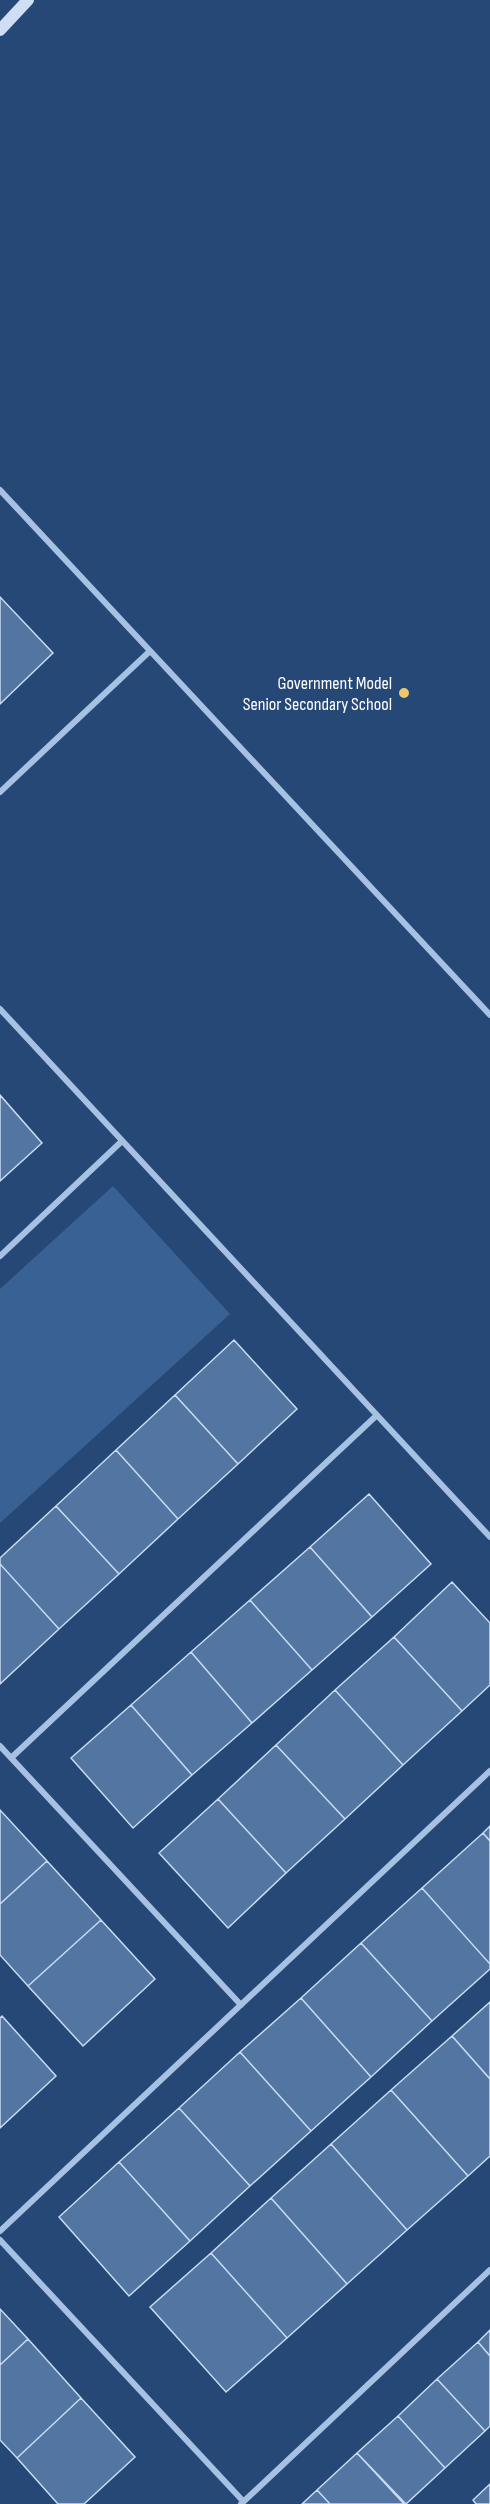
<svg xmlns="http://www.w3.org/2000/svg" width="490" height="2504" viewBox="0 0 490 2504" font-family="'Sofia Sans Condensed',sans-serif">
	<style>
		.green { fill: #3a6193 }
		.building { fill: #5275a2; stroke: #c9dbf2; stroke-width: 1.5 }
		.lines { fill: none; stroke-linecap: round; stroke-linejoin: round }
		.street { stroke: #a7c1e2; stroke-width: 6 }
		.secondary { stroke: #cfdef3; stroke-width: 12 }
		.poi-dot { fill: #ebc86d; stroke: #264876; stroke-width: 2 }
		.labels { text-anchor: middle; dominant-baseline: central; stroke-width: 5; stroke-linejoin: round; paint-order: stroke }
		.poi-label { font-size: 18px; fill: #fff; stroke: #264876; text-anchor: end }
	</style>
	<rect width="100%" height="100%" fill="#264876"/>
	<path class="green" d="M113 1186 230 1314 0 1523V1289Z"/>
	<path class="building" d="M0 597 53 653 0 704Z
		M0 1095 42 1143 0 1181Z
		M234 1340 297 1409 238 1464 175 1395Z
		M175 1395 238 1464 178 1519 116 1450Z
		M116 1450 178 1519 119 1574 56 1506Z
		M369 1494 431 1564 372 1617 310 1547Z
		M56 1506 119 1574 59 1629 0 1564V1558Z
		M310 1547 372 1617 312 1670 250 1600Z
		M0 1564 59 1629 0 1684Z
		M452 1582 490 1623V1685L462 1711 394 1637Z
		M250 1600 312 1670 252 1723 191 1652Z
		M394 1637 462 1711 403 1765 335 1690Z
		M191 1652 252 1723 192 1775 131 1705Z
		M335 1690 403 1765 345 1819 276 1745Z
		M131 1705 192 1775 133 1828 71 1758Z
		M276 1745 345 1819 286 1873 218 1799Z
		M218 1799 286 1873 228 1928 159 1853Z
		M0 1810 47 1861 0 1904Z
		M490 1826V1841L483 1833Z
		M483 1833 490 1841V1964L422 1888Z
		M47 1861 101 1920 28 1986 0 1955V1904Z
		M422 1888 490 1964V1969L432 2021 361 1943Z
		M101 1920 155 1979 83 2046 28 1986Z
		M361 1943 432 2021 371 2077 301 1998Z
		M301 1998 371 2077 311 2131 240 2052Z
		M490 2002V2079L452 2036Z
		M2 2016 56 2076 0 2128V2018Z
		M452 2036 490 2079V2156L468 2176 391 2090Z
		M240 2052 311 2131 250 2186 179 2108Z
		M391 2090 468 2176 407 2230 331 2144Z
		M179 2108 250 2186 190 2241 119 2162Z
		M331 2144 407 2230 347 2284 271 2198Z
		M119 2162 190 2241 129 2296 59 2217Z
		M271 2198 347 2284 287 2338 211 2253Z
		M211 2253 287 2338 226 2392 150 2307Z
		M0 2309 28 2339 0 2365Z
		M490 2330V2356L478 2342Z
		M28 2339 81 2398 17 2458 0 2440V2365Z
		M478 2342 490 2356V2426L485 2431 437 2379Z
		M437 2379 485 2431 445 2468 398 2416Z
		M81 2398 135 2457 84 2504H58L17 2458Z
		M398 2416 445 2468 406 2504 357 2453Z
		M357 2453 404 2504H330L317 2490Z
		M490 2484V2504H476L473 2500Z
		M317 2490 330 2504H302Z"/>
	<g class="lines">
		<path class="street" d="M0 490 490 1015
			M0 792 150 651
			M0 1009 490 1537
			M0 1256 122 1141
			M0 1746 241 2005
			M11 1758 377 1415
			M0 2231 490 1771
			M0 2240 243 2501
			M241 2504 490 2270"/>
		<path class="secondary" d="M0 30 28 0"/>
	</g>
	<circle class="poi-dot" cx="404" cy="693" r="6"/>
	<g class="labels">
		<g class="poi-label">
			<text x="392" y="683">Government Model<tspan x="392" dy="21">Senior Secondary School</tspan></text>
		</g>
	</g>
</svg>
